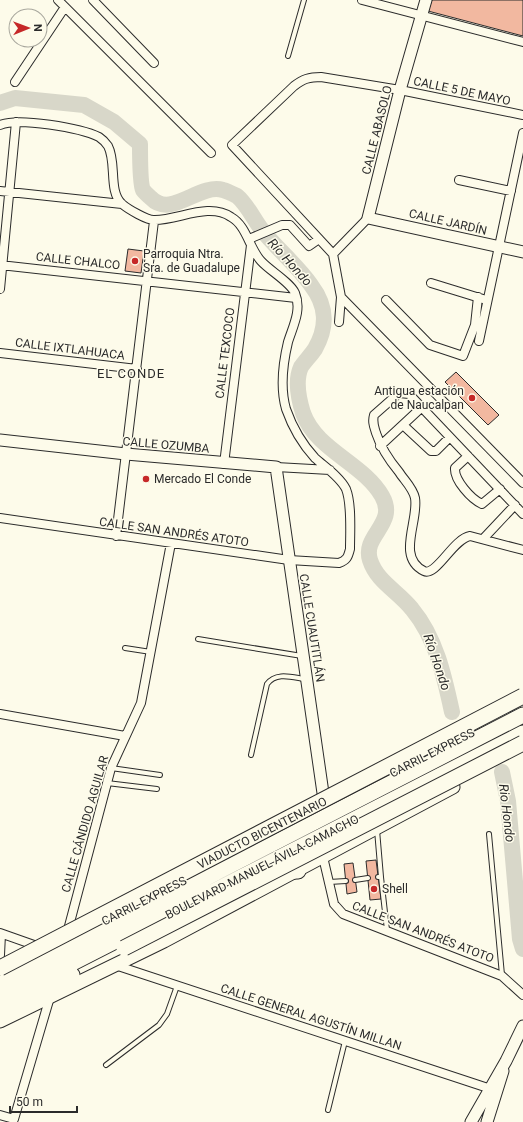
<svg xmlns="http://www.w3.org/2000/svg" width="523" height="1122" viewBox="0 0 523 1122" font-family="Roboto,sans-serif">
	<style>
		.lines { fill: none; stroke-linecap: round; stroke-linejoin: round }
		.river { stroke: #d8d7c9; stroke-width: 16 }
		.building { fill: #f2b8a0; stroke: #2b2b2b }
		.lane-casing { stroke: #2b2b2b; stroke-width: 6 }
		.street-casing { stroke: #2b2b2b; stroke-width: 10 }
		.secondary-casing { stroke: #2b2b2b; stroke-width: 13 }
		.primary-casing { stroke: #2b2b2b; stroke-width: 15 }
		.highway-casing { stroke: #2b2b2b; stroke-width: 17 }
		.lane { stroke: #fdfbea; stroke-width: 4 }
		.street { stroke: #fdfbea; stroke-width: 8 }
		.secondary { stroke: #fdfbea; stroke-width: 11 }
		.primary { stroke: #fdfbea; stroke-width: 13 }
		.highway { stroke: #fdfbea; stroke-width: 15 }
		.highway-bridge-casing { stroke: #2b2b2b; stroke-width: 17; stroke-linecap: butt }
		.highway-bridge { stroke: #fdfbea; stroke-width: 15 }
		.poi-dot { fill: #c62828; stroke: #fdfbea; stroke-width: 1.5 }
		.labels { text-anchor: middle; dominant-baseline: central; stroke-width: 3; stroke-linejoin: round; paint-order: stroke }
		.street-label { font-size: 12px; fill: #2b2b2b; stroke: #fdfbea }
		.poi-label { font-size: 12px; fill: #2b2b2b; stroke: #fdfbea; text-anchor: start }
		.water-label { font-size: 13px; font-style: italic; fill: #2b2b2b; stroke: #fdfbea }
		.neighbourhood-label { font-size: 13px; letter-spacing: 1px; fill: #2b2b2b; stroke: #fdfbea }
	</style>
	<rect width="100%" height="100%" fill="#fdfbea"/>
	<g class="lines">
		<path class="river" d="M0 103 15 98 84 105 114 122 140 144C140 153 140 184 143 190 145 193 149 196 151 198 171 219 199 183 223 190 227 191 233 194 237 196 247 204 254 220 262 230 277 249 297 265 311 285 327 306 328 326 315 349 311 355 305 361 301 367 295 380 299 400 303 413 316 450 363 463 382 496 398 524 362 535 370 560 377 582 398 591 412 609 436 638 444 675 452 712
			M502 772 508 801 520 939 523 949"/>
	</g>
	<path class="building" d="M432 0H523V36L428 11Z
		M128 249 144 251 141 273 125 271Z
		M456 372 499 415 488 425 445 382Z
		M376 860 381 899 370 900 366 861Z
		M353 863 357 892 347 894 344 864Z"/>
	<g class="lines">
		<g class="lane-casing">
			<path id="lane" d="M288 56 304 0
				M198 639 302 656
				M125 648 151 652
				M251 755 267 684C276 672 291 677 305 679
				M111 768 160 775
				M107 783 157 789
				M377 830 381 877H378
				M489 834 502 975
				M381 877 387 930
				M355 880 368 878
				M329 882 346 881
				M106 1065 159 1025 167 1014 177 986
				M328 1110 345 1041"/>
		</g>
		<g class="street-casing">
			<path id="street" d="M58 0 211 153
				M93 0 154 63
				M362 0 523 42
				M15 82 65 7
				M523 115 400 90 321 77C309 77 303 79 294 86L232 145 333 254 341 297 523 483
				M0 125C18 117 81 128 99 137 102 139 106 143 108 146 117 163 108 191 122 204 128 209 148 221 155 220 179 220 209 202 231 217 247 226 249 248 261 261 270 271 290 282 295 293 302 310 293 326 288 342 283 363 280 388 286 409 292 426 303 445 315 458 325 467 340 477 346 489 352 504 350 533 350 549 348 557 347 560 339 563L289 560 0 518
				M459 180 511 191
				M0 191 122 204
				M249 239 282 225H290L309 246 319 239
				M333 254 368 218
				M0 265 296 298
				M431 283 483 299
				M0 289 16 122
				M386 300 430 345 463 356 475 325 478 297
				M339 322 341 297
				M479 341 523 133
				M0 353 137 369
				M403 425 431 451H436L450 437
				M380 446 422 407
				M468 456 455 468C454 480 471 499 482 504L500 489
				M224 464 251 245
				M276 467 330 470
				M523 514 409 394 399 393 374 415C372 422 374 426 376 433 381 448 389 460 399 472 404 480 413 488 415 498 419 521 396 557 424 571 436 577 453 539 470 536L523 550
				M116 536 154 221
				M483 539 515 505
				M0 714 125 736
				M323 857 334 904 343 914 502 976 523 995
				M69 926 111 768 141 703 171 543
				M0 933 34 945
				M0 955 1 934
				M115 965 494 1090
				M0 1115 14 1119 50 997"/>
		</g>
		<g class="secondary-casing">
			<path id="secondary" d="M426 0 400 90 368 218 523 252
				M0 440 126 454 276 467 323 793
				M471 1122 506 1061 523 1026
				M487 1122 503 1071"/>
		</g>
		<g class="primary-casing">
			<path id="primary" d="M0 1021 164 941 453 787"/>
		</g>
		<g class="highway-casing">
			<path id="highway" d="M271 872 298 871
				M0 984 523 715
				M0 1000 523 733
				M0 1012 72 975"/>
		</g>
		<use href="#lane" class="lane"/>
		<use href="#street" class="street"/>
		<use href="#secondary" class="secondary"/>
		<use href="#primary" class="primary"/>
		<use href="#highway" class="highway"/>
		<g class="highway-bridge-casing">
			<path id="highway-bridge" d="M124 948 523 743
				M0 968 523 696"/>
		</g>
		<use href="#highway-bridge" class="highway-bridge"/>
	</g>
	<g class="poi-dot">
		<circle cx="135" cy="261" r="4"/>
		<circle cx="472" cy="398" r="4"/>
		<circle cx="146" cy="479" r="4"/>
		<circle cx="374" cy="889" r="4"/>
	</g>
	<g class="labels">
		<g class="street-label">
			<text transform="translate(462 91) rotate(12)">CALLE 5 DE MAYO</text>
			<text transform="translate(377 130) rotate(-76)">CALLE ABASOLO</text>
			<text transform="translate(448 222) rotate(13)">CALLE JARDÍN</text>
			<text transform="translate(78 261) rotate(6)">CALLE CHALCO</text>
			<text transform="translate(70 349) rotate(7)">CALLE IXTLAHUACA</text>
			<text transform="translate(225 353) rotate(-83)">CALLE TEXCOCO</text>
			<text transform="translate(166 445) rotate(5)">CALLE OZUMBA</text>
			<text transform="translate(174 532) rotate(8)">CALLE SAN ANDRÉS ATOTO</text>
			<text transform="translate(312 628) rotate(81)">CALLE CUAUTITLÁN</text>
			<text transform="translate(432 753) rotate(-27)">CARRIL EXPRESS</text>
			<text transform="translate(85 824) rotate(-74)">CALLE CÁNDIDO AGUILAR</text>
			<text transform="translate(262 833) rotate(-27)">VIADUCTO BICENTENARIO</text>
			<text transform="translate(262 867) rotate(-27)">BOULEVARD MANUEL ÁVILA CAMACHO</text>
			<text transform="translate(144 901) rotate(-27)">CARRIL EXPRESS</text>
			<text transform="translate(423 932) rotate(21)">CALLE SAN ANDRÉS ATOTO</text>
			<text transform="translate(311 1017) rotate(18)">CALLE GENERAL AGUSTÍN MILLAN</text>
		</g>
		<g class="poi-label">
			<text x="143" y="254">Parroquia Ntra.<tspan x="143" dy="14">Sra. de Guadalupe</tspan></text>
			<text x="464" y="391" text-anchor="end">Antigua estación<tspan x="464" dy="14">de Naucalpan</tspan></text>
			<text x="154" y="479">Mercado El Conde</text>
			<text x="382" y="889">Shell</text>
		</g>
		<g class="water-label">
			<text transform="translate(290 262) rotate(48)">Río Hondo</text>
			<text transform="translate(437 662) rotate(71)">Río Hondo</text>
			<text transform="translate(507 813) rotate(83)">Rio Hondo</text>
		</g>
		<g class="neighbourhood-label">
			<text x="131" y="373">EL CONDE</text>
		</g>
	</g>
	<g transform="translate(28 28) rotate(89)"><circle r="19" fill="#fdfbea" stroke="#a9a89e"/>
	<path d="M0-3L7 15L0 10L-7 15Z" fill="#c62828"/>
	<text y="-6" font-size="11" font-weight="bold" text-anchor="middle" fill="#2b2b2b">N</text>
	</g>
	<path d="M10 1106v6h67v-6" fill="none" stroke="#2b2b2b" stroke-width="2"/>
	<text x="16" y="1106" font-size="12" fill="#2b2b2b" stroke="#fdfbea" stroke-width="3" paint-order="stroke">50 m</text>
</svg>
